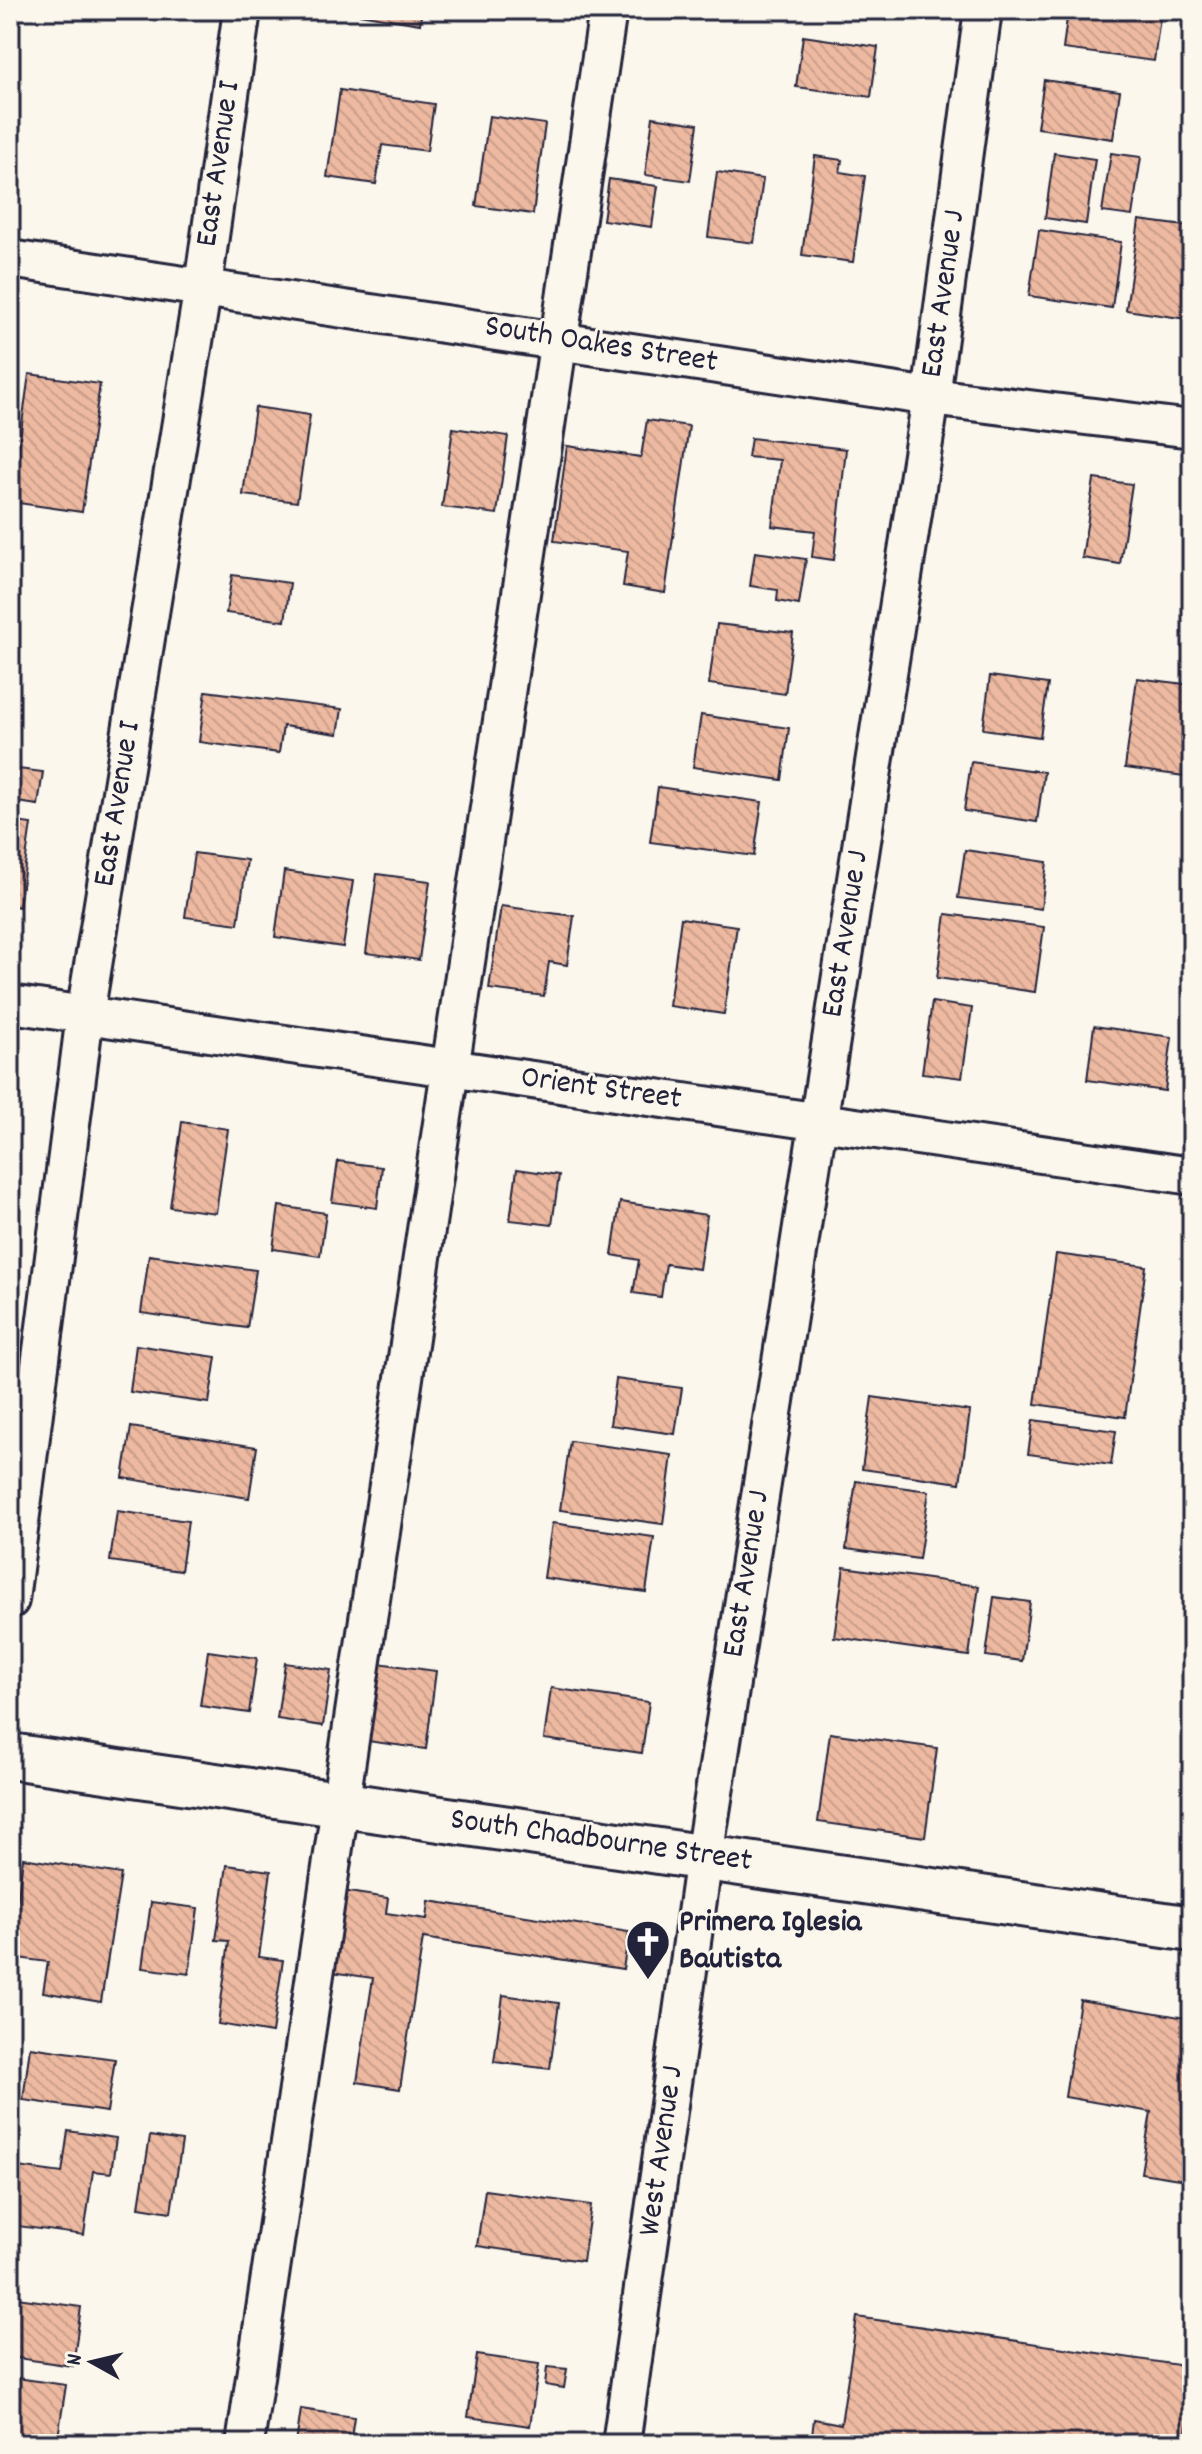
<svg xmlns="http://www.w3.org/2000/svg" width="1202" height="2454" viewBox="0 0 1202 2454" font-family="Dekko,sans-serif">
	<style>
		.building { fill: url(#building-back-hatch); stroke: #22223b; stroke-width: 2 }
		.lines { fill: none; stroke-linecap: round; stroke-linejoin: round }
		.minor-casing { stroke: #22223b; stroke-width: 42 }
		.major-casing { stroke: #22223b; stroke-width: 50 }
		.minor { stroke: #fbf7ec; stroke-width: 36 }
		.major { stroke: #fbf7ec; stroke-width: 44 }
		.labels { text-anchor: middle; dominant-baseline: central; stroke-width: 6; stroke-linejoin: round; paint-order: stroke }
		.street-label { font-size: 32px; fill: #22223b; stroke: #fbf7ec }
		.poi-label { font-size: 32px; font-weight: bold; fill: #22223b; stroke: #fbf7ec; text-anchor: start }
	</style>
	<defs>
		<pattern id="building-back-hatch" width="6" height="6" patternUnits="userSpaceOnUse" patternTransform="scale(2)"><rect width="6" height="6" fill="#edb9a0"/><path d="M-1 5l2 2M0 0l6 6M5-1l2 2" fill="none" stroke="#cb9f8b"/></pattern>
	</defs>
	<rect width="100%" height="100%" fill="#fbf7ec"/>
	<filter id="ink" filterUnits="userSpaceOnUse"><feTurbulence type="fractalNoise" baseFrequency=".0125" numOctaves="2"/><feDisplacementMap in="SourceGraphic" scale="16" xChannelSelector="R" yChannelSelector="G"/><feConvolveMatrix kernelMatrix="1 2 1 2 8 2 1 2 1" color-interpolation-filters="sRGB"/></filter>
	<g filter="url(#ink)">
		<path class="building" d="M335 10H422L420 24Z
			M844 10H892L891 17Z
			M1068 10 1116 14 1117 10H1161L1154 61 1063 49Z
			M803 36 878 47 871 97 796 87Z
			M1044 80 1120 91 1113 139 1037 128Z
			M340 90 434 104 427 151 382 145 376 184 327 177Z
			M489 116 545 124 533 214 476 206Z
			M653 117 698 124 690 181 645 175Z
			M1054 153 1095 159 1086 224 1045 218Z
			M1111 153 1141 157 1132 216 1102 212Z
			M815 156 842 160 840 172 865 176 853 262 802 255Z
			M717 172 763 179 754 243 708 237Z
			M609 179 658 186 652 227 603 220Z
			M1139 220 1192 227V280L1187 319 1126 310Z
			M1039 230 1121 242 1112 308 1029 296Z
			M29 374 100 384 82 512 11 502Z
			M255 407 310 415 297 502 243 495Z
			M647 420 689 426 665 593 623 586 628 551 554 541 567 446 641 457Z
			M453 428 508 436 497 514 442 507Z
			M751 438 846 449 834 560 812 557 815 531 772 526 780 460 748 457Z
			M1094 479 1132 484 1120 564 1082 558Z
			M755 552 806 559 799 605 777 601 778 590 750 586Z
			M232 575 290 583 285 621 226 613Z
			M717 624 793 633 785 694 709 684Z
			M990 676 1048 684 1040 737 983 729Z
			M1137 678 1192 685V777L1125 768Z
			M206 691 342 709 338 734 283 726 279 753 199 742Z
			M701 715 789 728 782 780 693 767Z
			M971 762 1044 772 1037 822 964 811Z
			M10 768 43 772 38 805 10 801Z
			M658 787 762 802 754 856 650 842Z
			M10 821 31 824 19 907 10 905Z
			M965 850 1047 862 1041 909 958 898Z
			M194 853 247 860 238 924 185 917Z
			M284 871 353 881 343 947 275 937Z
			M377 874 430 881 419 960 366 953Z
			M501 906 574 916 567 965 549 962 544 996 489 989Z
			M946 914 1044 927 1035 992 937 978Z
			M681 918 737 926 724 1014 669 1006Z
			M932 1002 972 1008 962 1078 922 1073Z
			M1094 1026 1172 1037 1165 1091 1087 1080Z
			M182 1122 228 1129 216 1213 170 1207Z
			M338 1161 382 1167 377 1208 332 1202Z
			M517 1169 559 1175 552 1225 510 1220Z
			M620 1202 707 1215 699 1269 666 1264 661 1297 633 1293 639 1260 612 1255Z
			M279 1206 326 1213 320 1256 273 1249Z
			M1056 1254 1146 1266 1125 1417 1035 1404Z
			M149 1255 256 1270 247 1328 141 1313Z
			M136 1345 216 1357 209 1403 130 1392Z
			M616 1379 682 1388 675 1434 610 1425Z
			M872 1397 970 1411 960 1483 862 1469Z
			M1033 1420 1116 1431 1111 1465 1028 1454Z
			M131 1427 257 1447 249 1498 123 1478Z
			M570 1441 672 1455 663 1524 560 1510Z
			M856 1481 929 1491 919 1559 846 1549Z
			M117 1511 188 1521 181 1571 110 1561Z
			M552 1523 654 1537 646 1592 544 1578Z
			M844 1567 979 1586 969 1656 834 1637Z
			M994 1597 1030 1602 1022 1661 986 1656Z
			M208 1651 257 1658 249 1713 200 1706Z
			M285 1663 331 1670 323 1726 277 1719Z
			M378 1663 436 1671 426 1749 367 1741Z
			M551 1688 649 1702 642 1753 544 1739Z
			M830 1733 937 1748 925 1837 818 1822Z
			M1192 1829V1879L1185 1878Z
			M23 1858 121 1874 101 2002 43 1992 48 1962 10 1957Z
			M227 1865 271 1871 259 1957 283 1960 272 2033 218 2024 229 1941 216 1940Z
			M342 1891 388 1898 386 1913 427 1919 429 1901 629 1932 623 1969 423 1938 400 2089 357 2082 373 1978 331 1972Z
			M151 1902 198 1908 189 1974 142 1968Z
			M503 1995 559 2003 550 2069 494 2062Z
			M1080 2000 1192 2019V2181L1141 2173 1151 2112 1065 2097Z
			M30 2047 115 2059 107 2112 23 2100Z
			M68 2131 116 2138 111 2173 93 2171 84 2235 10 2225V2166L62 2173Z
			M150 2136 182 2141 171 2212 139 2207Z
			M485 2190 591 2205 583 2261 477 2246Z
			M10 2297 81 2307 73 2366 10 2357Z
			M857 2317 1192 2367 1185 2444H811L814 2419 841 2424Z
			M477 2355 539 2364 530 2426 468 2417Z
			M547 2367 567 2369 564 2388 545 2385Z
			M10 2377 66 2385 57 2444H10Z
			M301 2409 354 2417 350 2444H296Z"/>
		<g class="lines">
			<g class="minor-casing">
				<path id="minor" d="M10 259 931 397 1192 429
					M10 1004 1192 1176
					M10 1600 85 1015 203 286 242 10
					M245 2444 608 10
					M621 2444 704 1857 931 397 983 10"/>
			</g>
			<g class="major-casing">
				<path id="major" d="M10 1756 1192 1929"/>
			</g>
			<use href="#minor" class="minor"/>
			<use href="#major" class="major"/>
		</g>
	</g>
	<defs>
		<g id="church-pin" transform="scale(2.3)"><path d="M0 17L-7.5 6A9.5 9.5 0 1 1 7.5 6Z" fill="#22223b" stroke="#fbf7ec"/><path d="M-1.2-6h2.4v3.5h3.3v2.4h-3.3V6h-2.4V-.1h-3.3v-2.4h3.3Z" fill="#fff"/></g>
	</defs>
	<g fill-rule="evenodd">
		<use href="#church-pin" x="648" y="1942"/>
	</g>
	<g class="labels">
		<g class="street-label">
			<text transform="translate(220 164) rotate(-82)">East Avenue I</text>
			<text transform="translate(945 294) rotate(-82)">East Avenue J</text>
			<text transform="translate(601 346) rotate(9)">South Oakes Street</text>
			<text transform="translate(119 804) rotate(-81)">East Avenue I</text>
			<text transform="translate(847 934) rotate(-81)">East Avenue J</text>
			<text transform="translate(601 1090) rotate(8)">Orient Street</text>
			<text transform="translate(748 1574) rotate(-81)">East Avenue J</text>
			<text transform="translate(601 1842) rotate(8)">South Chadbourne Street</text>
			<text transform="translate(663 2151) rotate(-82)">West Avenue J</text>
		</g>
		<g class="poi-label">
			<text x="679" y="1924">Primera Iglesia<tspan x="679" dy="37">Bautista</tspan></text>
		</g>
	</g>
	<rect width="1202" height="2454" fill="none" stroke="#fbf7ec" stroke-width="40"/>
	<rect x="20" y="20" width="1162" height="2414" fill="none" stroke="#22223b" stroke-width="3" filter="url(#ink)"/>
	<g transform="translate(92 2362) rotate(278)" stroke="#fbf7ec" stroke-width="6" paint-order="stroke">
	<path d="M0-6L14 30L0 20L-14 30Z" fill="#22223b"/>
	<text y="-12" font-size="22" font-weight="bold" text-anchor="middle" fill="#22223b">N</text>
	</g>
</svg>
